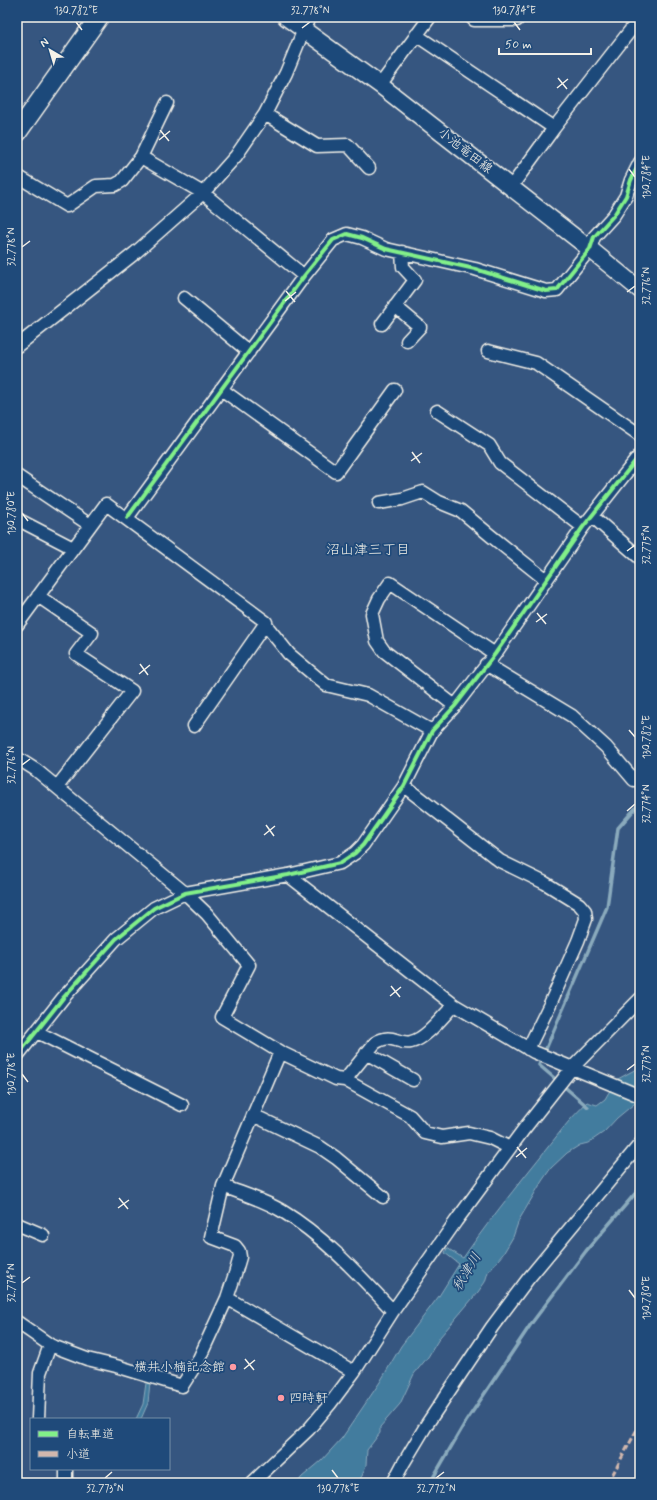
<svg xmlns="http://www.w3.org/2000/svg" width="657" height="1500" viewBox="0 0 657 1500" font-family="Mynerve,'Klee One',sans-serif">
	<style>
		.water { fill: #437b9e; stroke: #8aaabc }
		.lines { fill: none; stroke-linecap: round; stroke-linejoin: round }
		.stream { stroke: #8aaabc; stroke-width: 3.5 }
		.minor-casing { stroke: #f4f1e8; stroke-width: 15 }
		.secondary-casing { stroke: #f4f1e8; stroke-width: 19 }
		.primary-casing { stroke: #f4f1e8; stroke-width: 21 }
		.minor { stroke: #1f4a7a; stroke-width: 12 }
		.secondary { stroke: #1f4a7a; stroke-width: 16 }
		.primary { stroke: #1f4a7a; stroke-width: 18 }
		.quiet { stroke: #d1b7ad; stroke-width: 3; stroke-dasharray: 6 3; stroke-linecap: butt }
		.cycleway-casing { stroke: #1f4a7a; stroke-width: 6 }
		.cycleway { stroke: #82f089; stroke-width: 4 }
		.ticks { fill: none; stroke: #f4f1e8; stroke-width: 1.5 }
		.poi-dot { fill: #ff9aa2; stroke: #1f4a7a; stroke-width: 1.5 }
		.labels { text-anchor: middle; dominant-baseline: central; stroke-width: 3.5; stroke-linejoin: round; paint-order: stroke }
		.street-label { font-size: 13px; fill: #f4f1e8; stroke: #1f4a7a }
		.poi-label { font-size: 13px; fill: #f4f1e8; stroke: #1f4a7a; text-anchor: end }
		.neighbourhood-label { font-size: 14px; fill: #f4f1e8; stroke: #1f4a7a }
		.water-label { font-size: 14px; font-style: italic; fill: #d9dfdd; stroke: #1f4a7a }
		.neatline { fill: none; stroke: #f4f1e8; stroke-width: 1.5 }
		.ticks-label { font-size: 10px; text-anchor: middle; fill: #f4f1e8 }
	</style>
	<rect width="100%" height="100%" fill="#365680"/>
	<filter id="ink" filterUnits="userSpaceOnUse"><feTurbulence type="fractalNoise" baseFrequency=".025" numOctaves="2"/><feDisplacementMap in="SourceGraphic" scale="8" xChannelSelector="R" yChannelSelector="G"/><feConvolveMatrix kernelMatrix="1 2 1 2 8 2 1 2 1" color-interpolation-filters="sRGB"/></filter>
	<g filter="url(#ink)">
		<path class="water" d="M640 1067V1099L617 1118 604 1132 588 1143 580 1145 567 1153 551 1168 542 1181 519 1220 513 1237 503 1254 488 1272 485 1282 478 1292 440 1337 428 1357 414 1374 400 1404 380 1427V1433L367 1450 366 1465 362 1476 357 1483H297L302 1477 321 1461 342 1438 380 1382 401 1346 439 1296 459 1264 445 1253 447 1248 463 1258C494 1213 530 1170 564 1127 571 1118 579 1111 587 1102L597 1105 605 1099 616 1080Z
			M150 1382 148 1403 141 1419H136L143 1404 146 1383Z"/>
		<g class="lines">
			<path class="stream" d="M588 1107 539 1065 607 907 618 828 640 803
				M430 1483 465 1423 531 1324 586 1251 640 1188"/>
			<g class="minor-casing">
				<path id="minor" d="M471 17 474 20H517
					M416 35 554 128
					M380 85 430 17
					M265 114 317 146 348 145 369 168
					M141 157 203 193 304 276
					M17 176 67 206 96 186 115 185 122 181 141 157 167 103
					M511 187 554 128 640 18
					M184 298 249 352
					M395 306 420 327 407 341
					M382 324 415 280 403 267 402 252
					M17 346 135 253 203 193 236 156 265 114 286 73 309 17
					M488 351 536 363 640 435
					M221 389 336 472 395 390
					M437 411 489 445 500 463 583 527
					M17 476 90 525
					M379 503 402 499 423 492 439 502 461 511 491 536 546 580
					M592 516 640 558
					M127 518 304 276 333 240 347 234 362 238 386 249 475 269 546 291 557 290 590 249 594 237 614 215 626 196 631 180 640 162
					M17 519 73 548
					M38 596 92 633 76 654 132 691 57 787
					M17 625 106 504 266 622 265 624 289 654 326 685 368 695 432 731
					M486 664 572 716 606 747 634 780
					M455 706 384 651 377 641 372 614 379 599 390 583 495 654
					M194 726 265 624
					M17 758 36 770 185 893 207 914 249 965 222 1017 280 1052 336 1079 345 1080 375 1043C392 1032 398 1045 411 1042 426 1039 443 1016 454 1005
					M404 786 500 861 545 883 579 904 585 911 586 919 578 941 550 1004 528 1049
					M288 875 454 1005 534 1052 640 1096
					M37 1032 182 1105
					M366 1053 413 1080
					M17 1056 63 998 116 939 154 908 185 893 288 875 340 863 355 853 363 845 404 786 432 731 455 706 495 654 583 527 640 455
					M345 1080 410 1116 425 1133 442 1137 469 1133 490 1138 510 1148
					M253 1115 320 1147 336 1158 383 1197
					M223 1186C243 1194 264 1200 282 1211 325 1237 359 1275 393 1311
					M17 1224 43 1235
					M227 1298 354 1372
					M17 1322 50 1345 87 1359 116 1366 182 1386 198 1361 227 1298 235 1274 240 1257 239 1251 235 1246 211 1237 223 1186 280 1052
					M38 1419 40 1373 50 1345
					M66 1483V1469
					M252 1483 309 1429 330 1404 354 1372 393 1311 456 1221 524 1129 572 1068 640 999
					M393 1483 403 1464 427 1424 492 1327 528 1279 640 1144"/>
			</g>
			<g class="secondary-casing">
				<path id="secondary" d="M286 17 380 85 590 249 640 290"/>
			</g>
			<g class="primary-casing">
				<path id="primary" d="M17 133 99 17"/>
			</g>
			<use href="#minor" class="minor"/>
			<use href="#secondary" class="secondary"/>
			<use href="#primary" class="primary"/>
			<path class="quiet" d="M608 1483 640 1424"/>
			<g class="cycleway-casing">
				<path id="cycleway" d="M127 518 304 276 333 240 347 234 362 238 386 249 475 269 546 291 557 290 590 249 594 237 614 215 626 196 631 180 640 162
					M17 1056 63 998 116 939 154 908 185 893 288 875 340 863 355 853 363 845 404 786 432 731 455 706 495 654 583 527 640 455"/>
			</g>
			<use href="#cycleway" class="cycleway"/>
		</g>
	</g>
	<path class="ticks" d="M76 22 82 30M514 22 520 30M302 28 310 22M558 78 567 89M557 88 568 79M160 130 169 141M159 140 170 131M629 169 635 177M22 247 30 241M286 291 295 302M627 292 635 286M285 301 296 292M412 452 420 463M411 461 422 453M22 513 28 521M627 551 635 545M537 613 546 624M536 622 547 614M140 664 148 675M139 674 150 665M629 730 635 737M22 765 30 759M627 811 635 804M266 825 274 836M264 835 275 826M391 986 400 997M390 996 401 987M627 1070 635 1064M22 1074 28 1082M517 1147 526 1158M516 1157 527 1148M119 1198 128 1209M118 1208 129 1200M22 1283 30 1277M629 1290 635 1298M245 1359 254 1370M244 1369 255 1360M332 1470 338 1478M105 1478 112 1472M436 1478 444 1472"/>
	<g class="poi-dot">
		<circle cx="233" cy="1367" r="4"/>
		<circle cx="281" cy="1398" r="4"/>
	</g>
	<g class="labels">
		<g class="street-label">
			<text transform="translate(465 151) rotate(38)">小池竜田線</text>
		</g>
		<g class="poi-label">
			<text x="225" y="1367">横井小楠記念館</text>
			<text x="289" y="1398" text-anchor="start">四時軒</text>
		</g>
		<g class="neighbourhood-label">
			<text x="368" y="550">沼山津三丁目</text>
		</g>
		<g class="water-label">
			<text transform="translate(467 1272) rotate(-59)">秋津川</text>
		</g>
	</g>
	<rect width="657" height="1500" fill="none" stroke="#1f4a7a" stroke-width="44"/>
	<rect x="30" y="1418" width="140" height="52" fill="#1f4a7a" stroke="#748da6"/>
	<rect x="38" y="1431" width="20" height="6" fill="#82f089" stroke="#748da6"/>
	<text x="66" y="1438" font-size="12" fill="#f4f1e8">自転車道</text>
	<rect x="38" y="1451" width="20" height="6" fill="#d1b7ad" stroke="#748da6"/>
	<text x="66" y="1458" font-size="12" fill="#f4f1e8">小道</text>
	<g transform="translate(50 50) rotate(322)" stroke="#1f4a7a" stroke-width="3" paint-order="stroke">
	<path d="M0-3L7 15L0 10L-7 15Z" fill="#f4f1e8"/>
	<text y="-6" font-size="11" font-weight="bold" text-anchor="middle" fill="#f4f1e8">N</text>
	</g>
	<path d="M499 48v6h92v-6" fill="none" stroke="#f4f1e8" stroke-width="2"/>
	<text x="505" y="48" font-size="12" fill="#f4f1e8" stroke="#1f4a7a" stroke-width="3" paint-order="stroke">50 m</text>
	<rect x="22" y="22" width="613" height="1456" class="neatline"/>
	<g class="ticks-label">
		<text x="76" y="14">130.782°E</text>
		<text x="310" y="14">32.778°N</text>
		<text x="514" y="14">130.784°E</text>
		<text transform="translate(646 177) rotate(-90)" y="4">130.784°E</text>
		<text transform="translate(11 247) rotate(-90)" y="4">32.778°N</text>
		<text transform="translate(646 286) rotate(-90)" y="4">32.776°N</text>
		<text transform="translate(11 513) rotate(-90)" y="4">130.780°E</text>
		<text transform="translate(646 545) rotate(-90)" y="4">32.775°N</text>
		<text transform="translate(646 737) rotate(-90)" y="4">130.782°E</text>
		<text transform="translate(11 765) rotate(-90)" y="4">32.776°N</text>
		<text transform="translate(646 804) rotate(-90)" y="4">32.774°N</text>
		<text transform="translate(646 1064) rotate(-90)" y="4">32.773°N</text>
		<text transform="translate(11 1074) rotate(-90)" y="4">130.778°E</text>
		<text transform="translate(11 1283) rotate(-90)" y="4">32.774°N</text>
		<text transform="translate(646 1298) rotate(-90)" y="4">130.780°E</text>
		<text x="105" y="1492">32.773°N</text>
		<text x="338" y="1492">130.778°E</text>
		<text x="436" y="1492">32.772°N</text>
	</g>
</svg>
